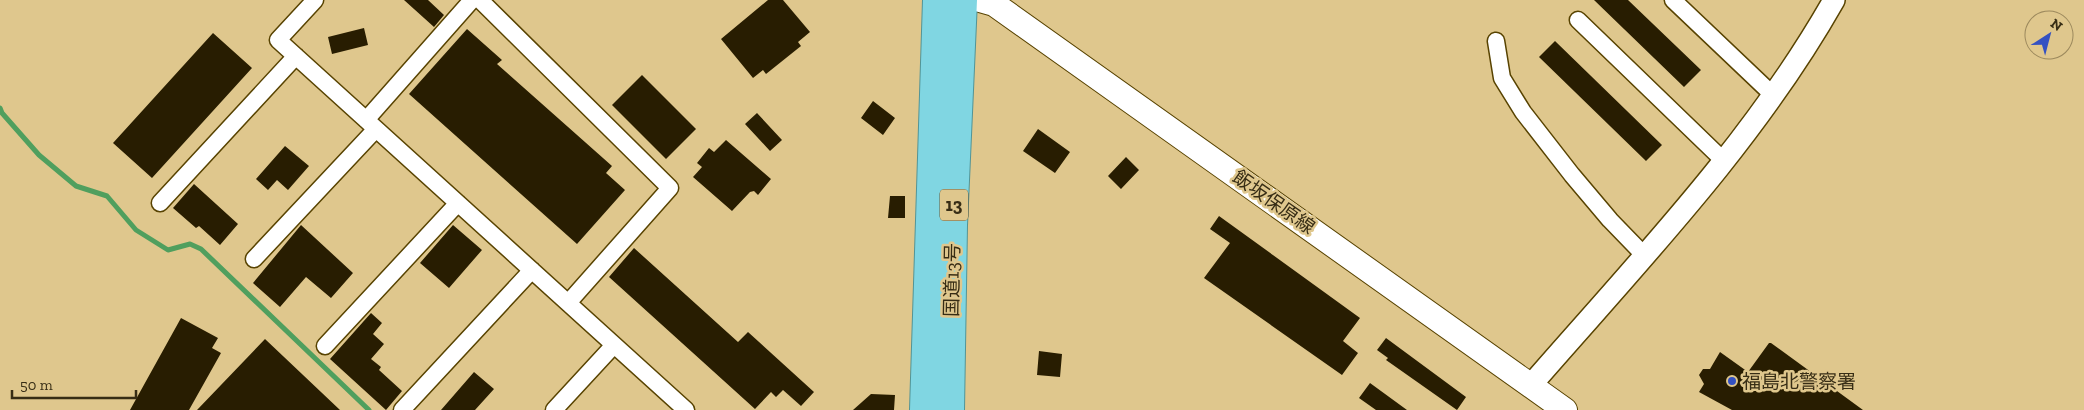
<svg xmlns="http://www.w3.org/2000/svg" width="2084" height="410" viewBox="0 0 2084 410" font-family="'Zilla Slab','Noto Sans JP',serif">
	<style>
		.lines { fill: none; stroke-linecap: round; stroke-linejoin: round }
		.stream { stroke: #509f5e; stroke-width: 5 }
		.building { fill: #281d01 }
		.minor-casing { stroke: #584301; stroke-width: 19 }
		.tertiary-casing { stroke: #584301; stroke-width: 24 }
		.secondary-casing { stroke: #584301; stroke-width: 26 }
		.trunk-casing { stroke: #529496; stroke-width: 30 }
		.minor { stroke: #fff; stroke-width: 16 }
		.tertiary { stroke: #fff; stroke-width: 21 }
		.secondary { stroke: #fff; stroke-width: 24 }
		.trunk { stroke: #80d6e2; stroke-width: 28 }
		.poi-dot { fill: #3451c2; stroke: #dfc78d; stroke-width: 2 }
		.labels { text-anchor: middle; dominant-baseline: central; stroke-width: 5; stroke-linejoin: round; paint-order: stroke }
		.shield { fill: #dfc78d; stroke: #695b39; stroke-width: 1 }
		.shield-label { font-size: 18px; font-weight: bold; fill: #372d15 }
		.street-label { font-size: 19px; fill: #372d15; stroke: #dfc78d }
		.poi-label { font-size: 19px; fill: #372d15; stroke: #dfc78d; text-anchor: start }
	</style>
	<rect width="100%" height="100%" fill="#dfc78d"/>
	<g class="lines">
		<path class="stream" d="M0 108 2 113 39 155 76 186 107 196 136 230 168 250 190 244 201 249 369 410"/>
	</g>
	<path class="building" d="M404 0H428L444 15 434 27Z
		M768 0H783L810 32 798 42 801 46 766 74 763 70 753 78 721 39Z
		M1594 0H1628L1701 70 1684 87Z
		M364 28 368 45 332 54 328 37Z
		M467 29 502 60 497 64 612 166 606 173 625 190 577 244 409 94Z
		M213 33 252 68 152 178 113 143Z
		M1555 41 1662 145 1646 161 1539 57Z
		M642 75 696 129 666 159 612 105Z
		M873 101 895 118 883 135 861 118Z
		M757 113 782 140 770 151 745 124Z
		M1038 129 1070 152 1055 173 1023 151Z
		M726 140 771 179 758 195 754 191 750 192 732 211 693 177 702 167 697 163 709 148 714 152Z
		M285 146 309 166 288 190 277 180 268 190 256 179Z
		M1126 157 1139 170 1121 189 1108 176Z
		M194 184 238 224 220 245 199 226 196 228 173 208Z
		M890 196H905V218H888Z
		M1219 216 1360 318 1343 341 1358 353 1342 375 1204 278 1230 243 1210 229Z
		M301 225 353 273 331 298 306 277 280 307 253 283Z
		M453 225 482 250 449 288 420 263Z
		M634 248 738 342 748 332 814 392 801 406 783 390 776 397 771 392 755 409 609 277Z
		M371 313 382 323 373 334 384 344 371 359 381 367 379 370 402 391 386 410 330 359Z
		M181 318 218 338 212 348 221 353 189 410H130Z
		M1386 338 1466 397 1457 410 1386 360 1388 358 1377 350Z
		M265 339 340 410H197Z
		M1769 343H1771L1863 410H1732L1699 392 1704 384 1699 375 1703 369H1710L1720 352 1748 372Z
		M1039 351 1062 354 1060 377 1037 375Z
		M474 372 494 389 475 410H441Z
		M1370 383 1407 410H1376L1359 398Z
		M871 394 895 395 894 410H853Z"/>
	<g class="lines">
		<g class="minor-casing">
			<path id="minor" d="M315 0 278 40 686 410
				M480 0 670 188 568 303
				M1673 0 1774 96
				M1578 20 1724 161
				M1496 41 1502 78 1523 112 1572 175 1610 220 1644 255
				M366 120 472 0
				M160 203 296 56
				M254 259 376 129
				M325 346 458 203
				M402 410 532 270
				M554 410 614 345"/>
		</g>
		<g class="tertiary-casing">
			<path id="tertiary" d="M1531 385C1638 262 1753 143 1834 0"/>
		</g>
		<g class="secondary-casing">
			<path id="secondary" d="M980 0 994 4 1565 410"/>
		</g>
		<g class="trunk-casing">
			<path id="trunk" d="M924 410 937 0
				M950 410 953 225 963 0"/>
		</g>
		<use href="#minor" class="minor"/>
		<use href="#tertiary" class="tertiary"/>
		<use href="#secondary" class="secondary"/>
		<use href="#trunk" class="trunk"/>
	</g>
	<circle class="poi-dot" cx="1732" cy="381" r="5"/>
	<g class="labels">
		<rect class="shield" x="940" y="189.5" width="28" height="31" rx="4"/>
		<g class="shield-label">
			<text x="954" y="205">13</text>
		</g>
		<g class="street-label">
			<text transform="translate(1274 202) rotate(35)">飯坂保原線</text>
			<text transform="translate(952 280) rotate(-89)">国道13号</text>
		</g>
		<g class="poi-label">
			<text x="1742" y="381">福島北警察署</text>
		</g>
	</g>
	<g transform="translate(2049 35) rotate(36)"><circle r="24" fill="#dfc78d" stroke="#9c895d"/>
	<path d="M0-4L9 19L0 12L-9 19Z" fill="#3451c2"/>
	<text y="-8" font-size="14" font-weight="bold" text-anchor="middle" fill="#372d15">N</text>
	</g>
	<path d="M12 390v8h124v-8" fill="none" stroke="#372d15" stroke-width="2.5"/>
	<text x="20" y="390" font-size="15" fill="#372d15" stroke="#dfc78d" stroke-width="4" paint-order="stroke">50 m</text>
</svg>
